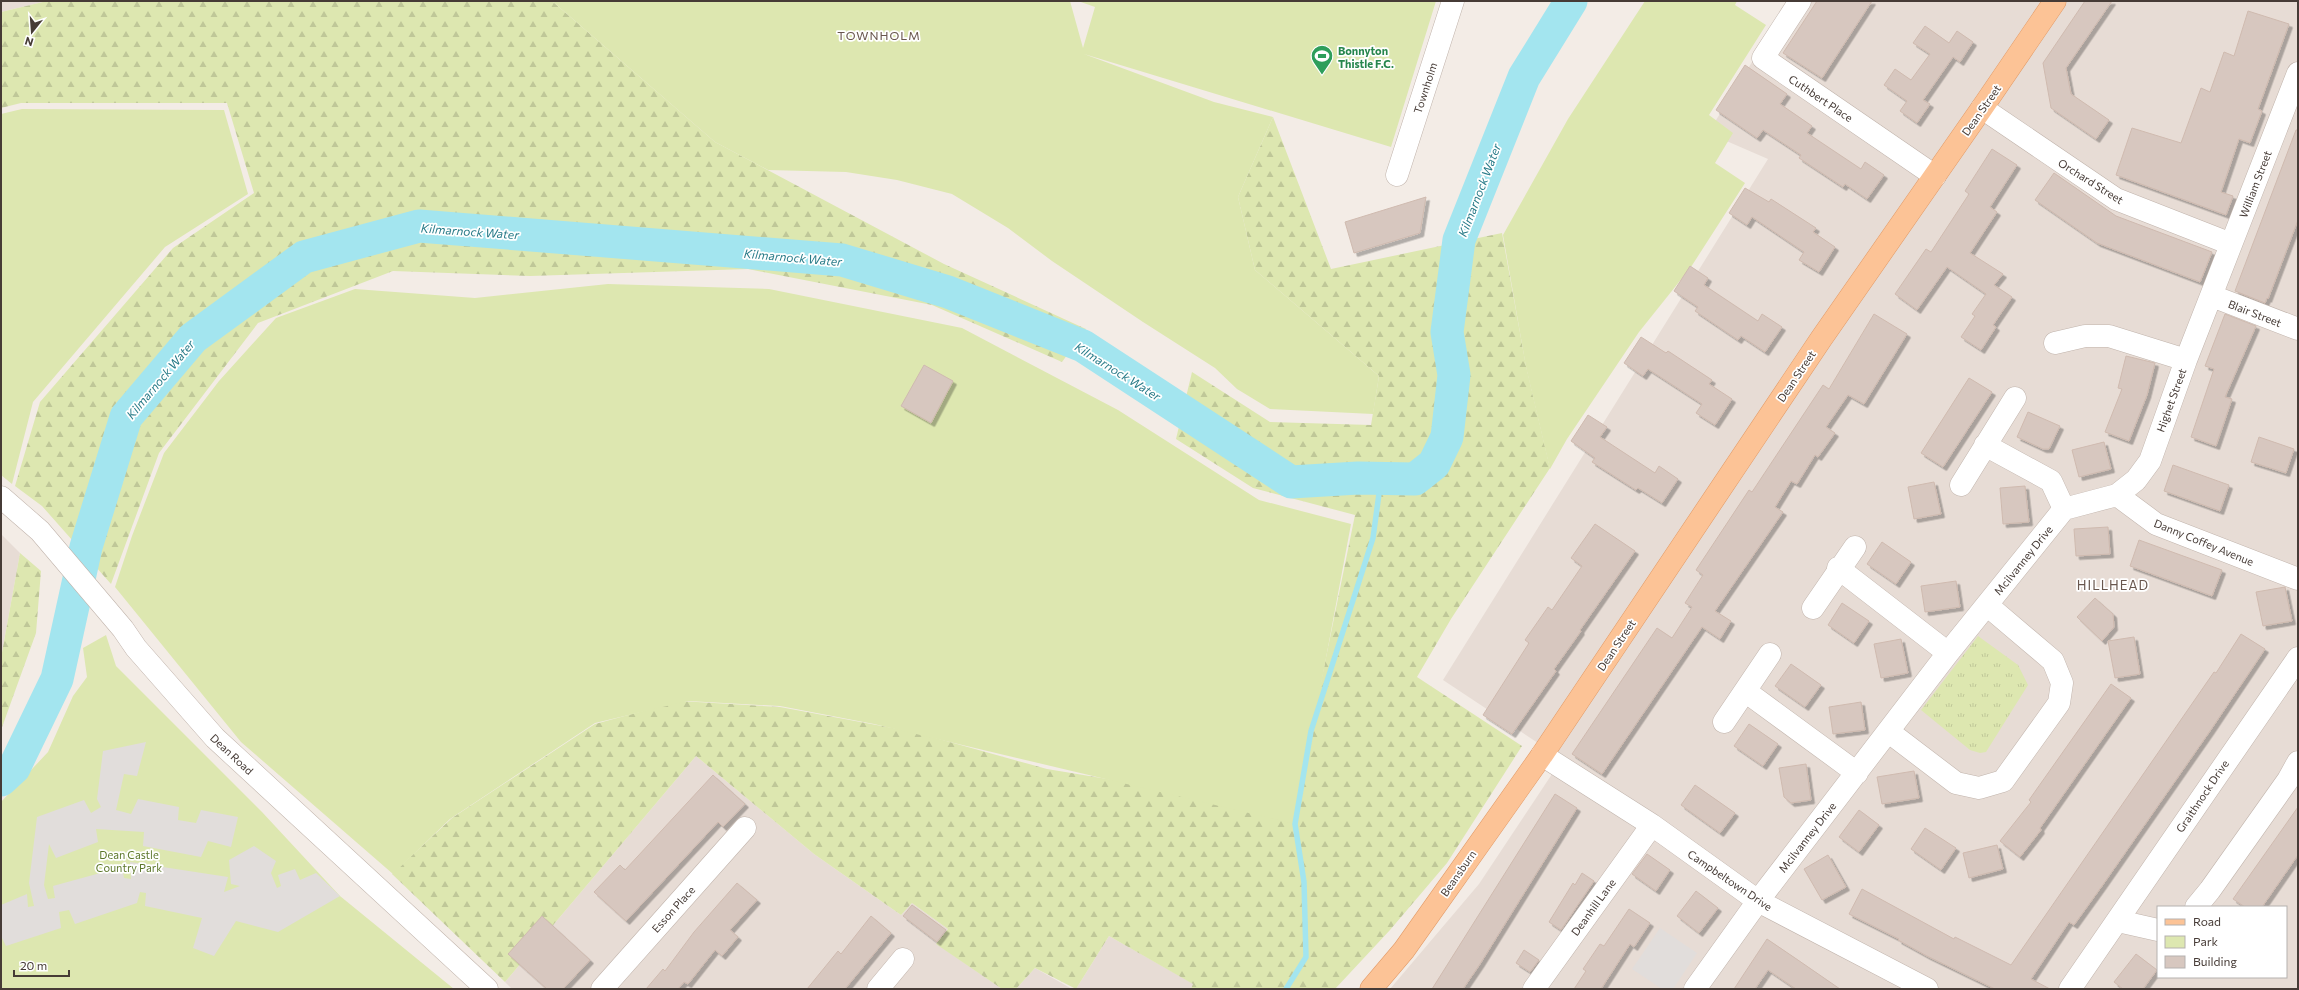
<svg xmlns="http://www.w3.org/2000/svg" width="2299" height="990" viewBox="0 0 2299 990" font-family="Commissioner,sans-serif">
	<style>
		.residential { fill: #e7dcd5; fill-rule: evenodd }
		.grass { fill: url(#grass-tufts) }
		.forest { fill: url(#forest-firs) }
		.park { fill: #dde7b0 }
		.parking { fill: #e1dddb }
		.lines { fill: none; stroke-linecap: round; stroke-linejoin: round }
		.stream { stroke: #a3e5ef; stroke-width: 5.5 }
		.river { stroke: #a3e5ef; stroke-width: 33 }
		.building { fill: #d7c7bf; stroke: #cfbaaf; filter: url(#shadow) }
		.minor-casing { stroke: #c1b4ac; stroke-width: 23 }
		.major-casing { stroke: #e29a66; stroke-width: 23 }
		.minor { stroke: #fff; stroke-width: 22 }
		.major { stroke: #fcc396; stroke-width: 22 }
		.labels { text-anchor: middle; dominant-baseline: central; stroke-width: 3.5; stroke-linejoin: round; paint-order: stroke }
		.leisure-label { font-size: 11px; font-weight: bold; fill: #27864d; stroke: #fff; text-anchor: start }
		.street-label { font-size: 11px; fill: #463b36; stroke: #fff }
		.park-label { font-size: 11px; fill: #5c772a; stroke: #fff }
		.neighbourhood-label { font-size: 12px; letter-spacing: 1px; fill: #68564d; stroke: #fff }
		.water-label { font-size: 12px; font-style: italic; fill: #287b88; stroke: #fff }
		.quarter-label { font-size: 13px; letter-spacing: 1px; fill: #68564d; stroke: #fff }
	</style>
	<defs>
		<pattern id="grass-tufts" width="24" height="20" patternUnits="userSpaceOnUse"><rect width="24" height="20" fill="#dde7b0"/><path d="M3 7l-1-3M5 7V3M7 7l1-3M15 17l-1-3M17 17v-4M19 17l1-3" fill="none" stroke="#bfc798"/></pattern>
		<pattern id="forest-firs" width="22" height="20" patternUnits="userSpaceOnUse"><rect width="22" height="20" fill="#dde7b0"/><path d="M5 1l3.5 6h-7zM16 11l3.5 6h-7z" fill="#bfc798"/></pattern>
		<filter id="shadow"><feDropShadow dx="3.5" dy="3.5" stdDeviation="0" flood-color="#0004"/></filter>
	</defs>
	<rect width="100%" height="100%" fill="#f3ece6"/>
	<path class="residential" d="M1 1H47L1 12Z
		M1790 1H2298V989H1390L1479 884 1562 759 1443 680 1768 159 1708 133ZM2158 907H2286V977H2158Z
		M1 534 20 553 1 658Z
		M696 756 814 854 901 915 912 903 948 929 937 944 1002 989H512L505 982Z
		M1109 936 1194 984 1191 989H1076Z
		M1035 968 1072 989H1016Z"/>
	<path class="grass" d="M1978 636 2018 665 2028 685 1986 752 1980 753 1970 750 1921 710Z"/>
	<path class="forest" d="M47 1H552L715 142 944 264 1086 329 1062 362 932 305 748 269 530 276 393 271 258 323 159 453 111 584 42 506 15 486 40 402 173 248 254 193 227 103H21L1 108V12Z
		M1273 117 1331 269 1502 233 1526 366 1550 468 1451 619 1417 677 1522 746 1447 863 1390 930 1335 989H1191L1193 984 1109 936 1076 989 1035 968 1016 989H1002L936 944 948 929 912 903 901 915 814 854 696 756 505 982 392 874 452 818 595 724 680 701 780 707 914 732 1047 769 1295 810 1355 515 1253 488 1176 439 1192 372 1270 422 1371 425 1379 376 1255 270 1238 197Z
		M20 553 41 571 36 633 1 730V658Z"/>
	<path class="park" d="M552 1H1070L1083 48 1095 7 1078 1H1436L1391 147 1084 54 1214 102 1273 117 1238 197 1255 270 1379 376 1373 414 1270 409 1237 389 1215 368 1143 322 1052 261 1008 228 952 194 897 180 846 172 768 170 715 142Z
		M1645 1H1737L1735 5 1766 25 1709 115 1733 133 1715 163 1745 183 1691 267 1639 332 1567 439 1550 469 1526 367 1503 235 1568 119Z
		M22 109 224 110 248 194 165 247 33 402 12 484 1 475V114Z
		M608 284 769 289 962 328 1118 410 1259 500 1351 524 1295 824 874 724 780 706 688 701 595 723 450 819 393 874 241 742 115 587 132 536 164 453 219 381 276 318 355 289 475 298Z
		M106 635 116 666 262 812 340 896 454 989H1V802L48 752 73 696 87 677 83 648Z"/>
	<path class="parking" d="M146 742 137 776 124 774 116 810 131 814 138 799 179 807 178 820 196 823 201 810 238 817 231 847 208 841 201 857 143 846 144 832 96 829 98 842 56 858 49 844 44 885 48 899 55 898 53 886 122 867 124 878 131 879 130 862 228 877 224 892 240 886 231 884 229 860 254 846 276 861 271 873 277 888 281 886 278 875 295 869 300 880 316 873 340 896 278 932 236 921 214 956 193 948 202 918 145 906 146 893 140 892 137 903 75 924 69 910 59 912 61 928 6 946 1 936V905L27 894 28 907 34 906 29 883 37 817 84 800 91 813 101 807 97 799 103 751Z
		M1660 928 1697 953 1673 989H1662L1632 969Z"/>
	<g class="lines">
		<path class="stream" d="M1286 989 1306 957 1304 882 1295 824 1311 731 1373 538 1381 479"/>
		<path class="river" d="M1 780 14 768 57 679 86 547 126 417 193 338 304 257 419 226 842 260 948 292 1083 346 1291 482 1358 478 1415 479 1434 464 1447 437 1454 375 1447 332 1459 240 1524 77 1571 1"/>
	</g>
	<path class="building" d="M1817 1H1872L1822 78 1783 53Z
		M2085 1H2112L2066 68 2071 94 2109 120 2096 139 2051 108 2043 63Z
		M2248 11 2289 24 2258 109 2262 111 2250 143 2239 139 2221 192 2233 196 2226 215 2116 175 2132 128 2181 143 2201 88 2210 92 2224 52 2234 56Z
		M1925 26 1949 43 1957 31 1973 42 1960 62 1953 57 1923 100 1930 104 1917 123 1900 111 1907 101 1884 85 1895 69 1911 80 1930 54 1913 43Z
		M1745 65 1787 94 1780 104 1812 126 1807 133 1861 169 1865 162 1884 175 1867 199 1845 184 1843 187 1799 158 1801 155 1763 130 1757 138 1716 110Z
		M2296 130H2298V220L2268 299 2267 298 2265 303 2235 291Z
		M1992 149 2017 165 1990 207 1997 212 1970 253 2003 274 1994 285 2012 297 1993 325 1996 327 1981 350 1961 337 1975 316 1972 314 1986 294 1947 267 1917 310 1895 294 1926 249 1931 252 1969 194 1965 191Z
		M2054 173 2116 216 2212 252 2200 282 2097 243 2035 200Z
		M1745 188 1769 202 1771 199 1816 228 1813 232 1835 247 1819 272 1799 260 1804 252 1752 217 1747 225 1729 213Z
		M1426 197 1420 233 1354 253 1345 222Z
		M1690 266 1708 278 1704 285 1758 321 1762 314 1782 327 1765 352 1741 336 1738 340 1695 311 1698 307 1674 291Z
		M1874 314 1907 334 1864 404 1848 395 1826 427 1835 433 1818 457 1815 455 1797 484 1791 481 1775 507 1783 512 1715 611 1731 621 1720 639 1702 627 1602 774 1572 754 1657 628 1672 638 1692 607 1685 603 1703 575 1696 570 1749 490 1752 492 1823 385 1829 389Z
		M2225 314 2256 326 2225 397 2232 399 2216 446 2191 437 2214 369 2205 366Z
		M1641 337 1666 353 1668 351 1712 380 1709 384 1732 399 1715 425 1696 413 1702 404 1648 369 1643 376 1624 363Z
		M2126 356 2155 363 2147 395 2129 441 2105 432 2122 389 2118 388Z
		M924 365 953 381 931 423 901 406Z
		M1969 378 1992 392 1943 467 1921 453Z
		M2028 412 2060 426 2049 449H2043L2017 437Z
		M1588 415 1607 427 1600 437 1655 473 1659 466 1678 479 1662 503 1638 488 1636 490 1592 462 1595 458 1571 441Z
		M2259 437 2294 449 2286 473 2251 462Z
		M2104 442 2111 469 2079 477 2072 450Z
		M2173 465 2229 485 2220 511 2164 491Z
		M1934 482 1941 514 1914 519 1908 487Z
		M2025 486 2029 522 2003 524 2000 488Z
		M1595 524 1635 551 1580 630 1581 631 1554 669 1556 671 1512 734 1483 715 1529 643 1525 640 1548 607 1552 610 1582 566 1571 558Z
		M2108 527 2110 554 2076 556 2074 529Z
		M2139 540 2222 570 2212 596 2130 566Z
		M1882 542 1911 562 1896 584 1867 564Z
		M1956 581 1960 607 1925 612 1921 586Z
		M2285 587 2292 621 2263 626 2256 592Z
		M2095 598 2113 614 2114 627 2102 641 2077 617Z
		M1842 603 1869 621 1854 643 1828 625Z
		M2241 634 2265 649 2210 731 2102 886 2074 925 2069 922 2031 979 2050 989H1995L1927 956 1898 940 1899 939 1849 914 1862 889 1954 939 1955 937 2011 965 2214 672 2216 673Z
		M2134 637 2140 674 2115 678 2108 641Z
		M1901 639 1908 673 1881 678 1874 644Z
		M1791 664 1821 685 1805 707 1775 686Z
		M2111 684 2131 698 2040 828 2041 830 2020 857 2000 841 2031 802 2029 800Z
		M1861 702 1865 730 1833 734 1829 707Z
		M1749 724 1778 744 1763 766 1734 746Z
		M1806 764 1811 800 1791 803 1784 797 1779 768Z
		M1914 771 1919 798 1882 804 1877 777Z
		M713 775 745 804 723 827 718 822 626 921 594 892 620 865 625 870Z
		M1695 785 1735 813 1720 833 1681 805Z
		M1555 794 1577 808 1480 964 1463 989H1432Z
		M2298 807V855L2262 907H2245L2233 899Z
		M1859 810 1879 825 1859 852 1839 837Z
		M1925 828 1956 848 1941 870 1911 849Z
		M1997 845 2003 869 1969 878 1963 853Z
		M1647 854 1670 870 1656 891 1632 874Z
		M1828 855 1846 887 1822 900 1804 869Z
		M1582 873 1594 881 1561 930 1549 922 1573 883 1575 885Z
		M737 883 757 900 730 930 738 937 722 956 715 950 688 984 684 982 678 989H646L663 969 665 971 694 932Z
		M1696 891 1718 908 1699 933 1677 916Z
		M912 905 946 930 937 942 903 916Z
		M1629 909 1650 923 1634 947 1630 944 1601 989H1574L1586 971 1583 969 1600 944 1604 946Z
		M542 916 590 960 563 989H547L508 954Z
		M871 916 891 933 845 989H807L838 951 841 954Z
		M1767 939 1795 958 1840 989H1796L1768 970 1755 989H1734Z
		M1524 950 1539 960 1530 972 1516 963Z
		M2136 954 2157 970 2143 989H2123L2114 982Z"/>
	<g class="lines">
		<g class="minor-casing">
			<path id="minor" d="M1800 1 1763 58 1935 176
				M1982 108 2116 199 2231 244
				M1397 175 1453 1
				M2212 296 2298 329
				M2055 343 2085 336H2109L2186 360
				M1985 445 2051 481 2064 509
				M1961 485 2015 398
				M2117 495 2156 524 2298 579
				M1 497 40 531 123 629 136 648 215 738 487 989
				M1838 568 1948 653
				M1813 608 1855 547
				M1745 691 1857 773
				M1724 722 1770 654
				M1889 732 1956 783 1979 788 2003 781 2059 703 2062 683 2053 661 1987 605
				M1542 755 1652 825 1758 901 1927 989
				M2196 907 2210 890 2288 780 2298 762
				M2118 921 2158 930
				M602 989 745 828
				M878 989 903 959
				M1534 989 1652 825
				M1695 989 1758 901 1948 653 2064 509 2117 495 2136 480 2150 461 2186 360 2298 73
				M2070 989 2298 658"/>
		</g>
		<g class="major-casing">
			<path id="major" d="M1371 989 1404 950 1542 755 1821 339 1982 108 2055 1"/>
		</g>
		<use href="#minor" class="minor"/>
		<use href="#major" class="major"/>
	</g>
	<defs>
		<g id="stadium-pin" transform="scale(1.15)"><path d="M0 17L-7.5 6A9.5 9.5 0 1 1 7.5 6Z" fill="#2e9e5b" stroke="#fff"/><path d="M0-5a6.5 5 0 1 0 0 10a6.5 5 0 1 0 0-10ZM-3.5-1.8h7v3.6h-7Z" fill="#fff"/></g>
	</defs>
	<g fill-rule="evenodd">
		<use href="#stadium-pin" x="1322" y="56"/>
	</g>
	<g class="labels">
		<g class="leisure-label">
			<text x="1338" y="50">Bonnyton<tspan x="1338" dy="13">Thistle F.C.</tspan></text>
		</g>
		<g class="street-label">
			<text transform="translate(1425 88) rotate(-72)">Townholm</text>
			<text transform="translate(1821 98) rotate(34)">Cuthbert Place</text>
			<text transform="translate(1981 110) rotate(-55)">Dean Street</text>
			<text transform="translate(2091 181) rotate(32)">Orchard Street</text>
			<text transform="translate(2255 184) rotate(-69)">William Street</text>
			<text transform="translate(2255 313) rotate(21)">Blair Street</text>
			<text transform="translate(1796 376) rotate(-56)">Dean Street</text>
			<text transform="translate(2171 400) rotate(-70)">Highet Street</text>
			<text transform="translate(2204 542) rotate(22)">Danny Coffey Avenue</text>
			<text transform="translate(2023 560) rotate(-51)">Mcilvanney Drive</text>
			<text transform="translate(1616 645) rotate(-56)">Dean Street</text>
			<text transform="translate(232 754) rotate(43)">Dean Road</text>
			<text transform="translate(2202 796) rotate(-56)">Graithnock Drive</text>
			<text transform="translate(1807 837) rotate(-52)">Mcilvanney Drive</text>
			<text transform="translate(1458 873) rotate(-55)">Beansburn</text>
			<text transform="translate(1730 880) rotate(34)">Campbeltown Drive</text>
			<text transform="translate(1593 907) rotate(-54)">Deanhill Lane</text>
			<text transform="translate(673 909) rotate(-48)">Esson Place</text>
		</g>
		<g class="park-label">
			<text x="129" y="854">Dean Castle<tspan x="129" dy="13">Country Park</tspan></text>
		</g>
		<g class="neighbourhood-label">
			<text x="879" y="35">TOWNHOLM</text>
		</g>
		<g class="water-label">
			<text transform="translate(1479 190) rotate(-69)">Kilmarnock Water</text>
			<text transform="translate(470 231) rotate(4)">Kilmarnock Water</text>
			<text transform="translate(793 257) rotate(5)">Kilmarnock Water</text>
			<text transform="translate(1118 371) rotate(32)">Kilmarnock Water</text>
			<text transform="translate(160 379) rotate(-50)">Kilmarnock Water</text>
		</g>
		<g class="quarter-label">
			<text x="2113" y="585">HILLHEAD</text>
		</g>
	</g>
	<rect width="2299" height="990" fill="none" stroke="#463b36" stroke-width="4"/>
	<rect x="2157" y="906" width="130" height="72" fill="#ffffff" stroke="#b5b1af"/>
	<rect x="2165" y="919" width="20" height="6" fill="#fcc396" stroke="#b5b1af"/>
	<text x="2193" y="926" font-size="12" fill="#463b36">Road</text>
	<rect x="2165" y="936" width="20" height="12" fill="#dde7b0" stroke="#b5b1af"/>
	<text x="2193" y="946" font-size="12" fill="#463b36">Park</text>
	<rect x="2165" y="956" width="20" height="12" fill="#d7c7bf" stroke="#b5b1af"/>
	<text x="2193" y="966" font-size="12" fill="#463b36">Building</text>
	<g transform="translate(32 32) rotate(197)" stroke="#ffffff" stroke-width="3" paint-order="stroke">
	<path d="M0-3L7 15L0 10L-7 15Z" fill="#463b36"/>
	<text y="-6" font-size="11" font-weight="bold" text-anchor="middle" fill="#463b36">N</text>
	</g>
	<path d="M14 970v6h55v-6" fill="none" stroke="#463b36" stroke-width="2"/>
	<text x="20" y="970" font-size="12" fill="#463b36" stroke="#ffffff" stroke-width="3" paint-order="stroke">20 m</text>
</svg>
